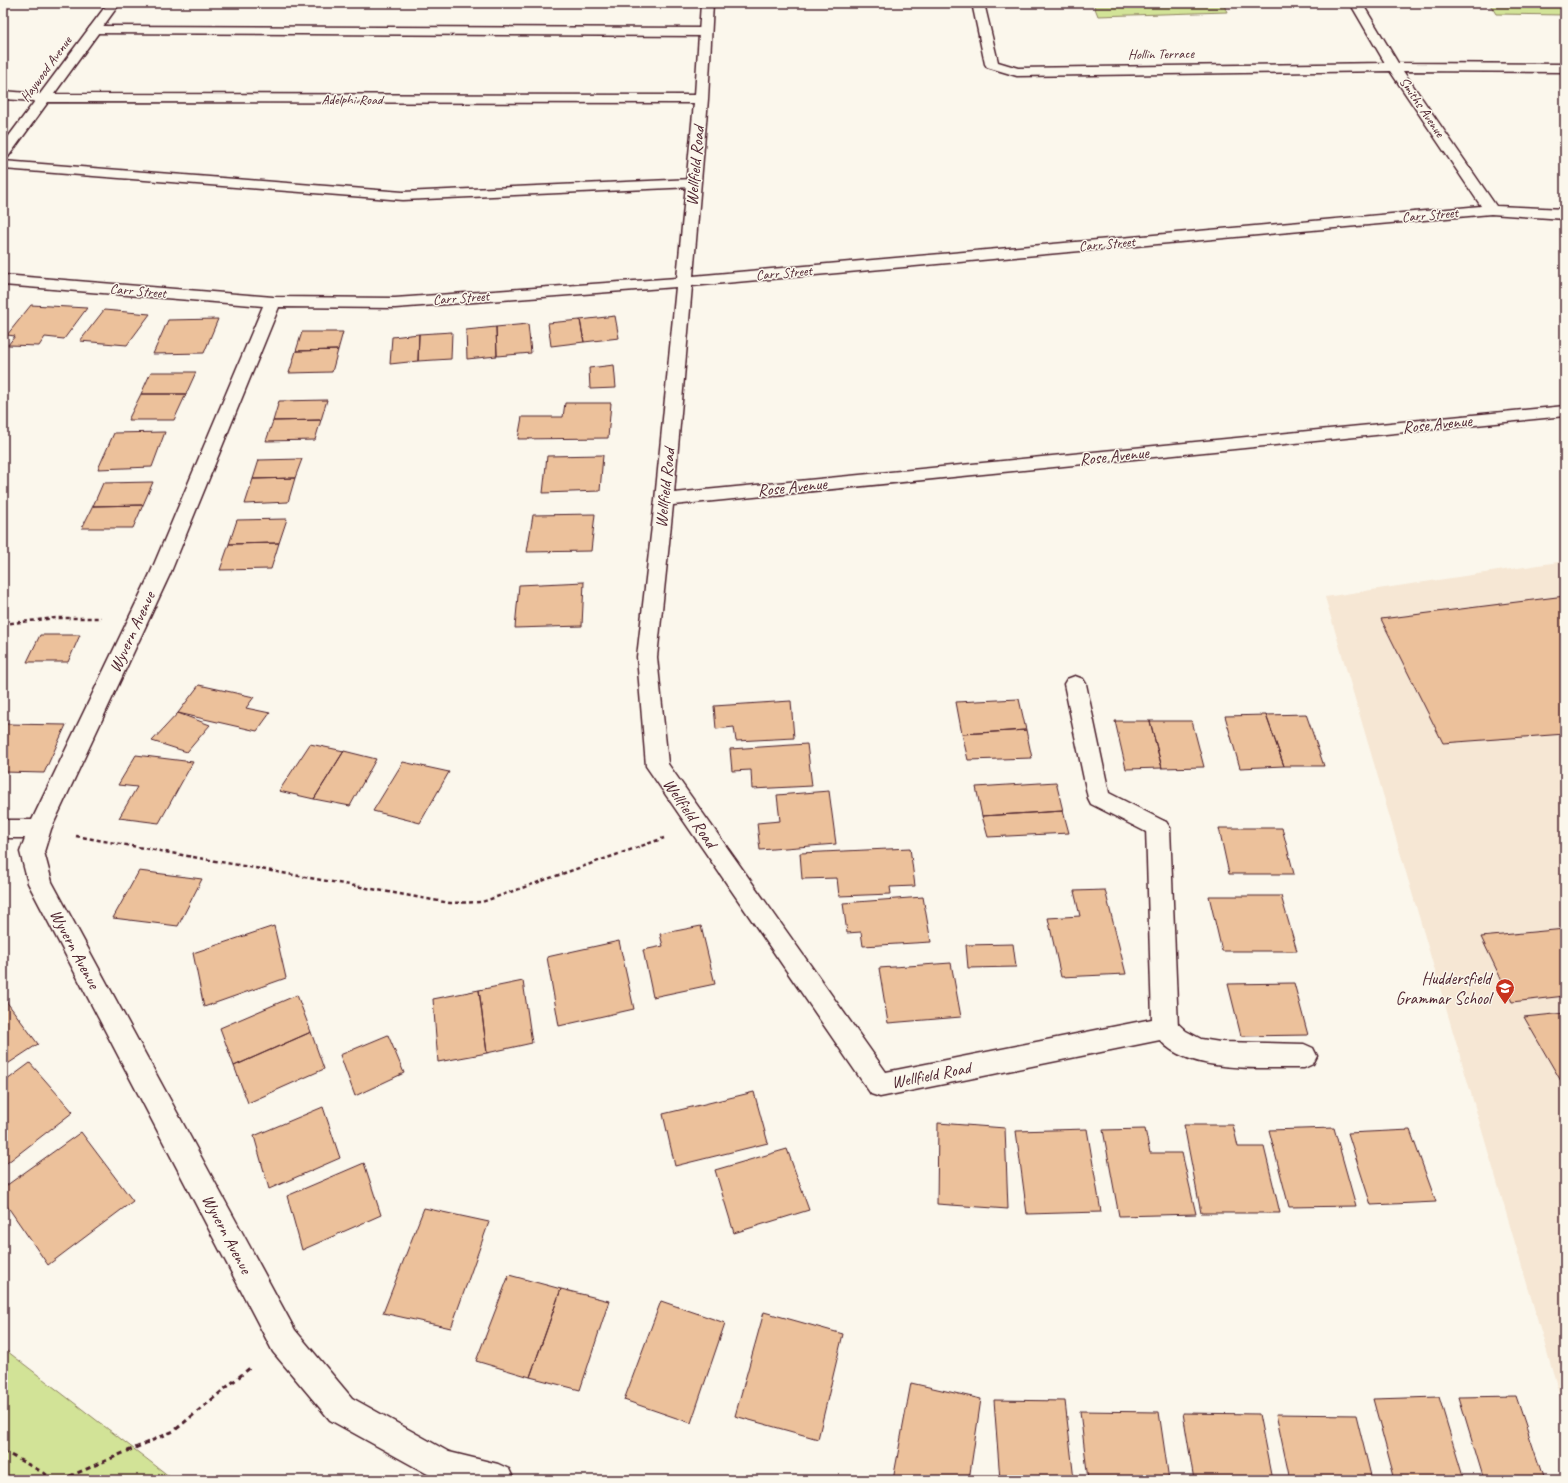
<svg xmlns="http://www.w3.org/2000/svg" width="1568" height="1483" viewBox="0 0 1568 1483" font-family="Caveat,sans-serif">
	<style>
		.built { fill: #f6e7d4 }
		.green { fill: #d2e397; stroke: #8e8161 }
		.building { fill: #ecc19b; stroke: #4a1f2b }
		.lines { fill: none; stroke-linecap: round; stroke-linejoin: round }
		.service-casing { stroke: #4a1f2b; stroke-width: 3 }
		.minor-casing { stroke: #4a1f2b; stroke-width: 3 }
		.path-far1 { stroke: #4a1f2b; stroke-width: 2.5; stroke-dasharray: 4 3; stroke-linecap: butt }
		.path { stroke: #4a1f2b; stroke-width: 3; stroke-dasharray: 5 4; stroke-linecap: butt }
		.service { fill: #fbf7ec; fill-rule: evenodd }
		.minor { fill: #fbf7ec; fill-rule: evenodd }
		.labels { text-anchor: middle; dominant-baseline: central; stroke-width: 3; stroke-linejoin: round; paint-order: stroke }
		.far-street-label { font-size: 14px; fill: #4a1f2b; stroke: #fbf7ec }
		.street-label { font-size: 17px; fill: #4a1f2b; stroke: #fbf7ec }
		.poi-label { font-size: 17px; fill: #4a1f2b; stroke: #fbf7ec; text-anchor: end }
	</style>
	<rect width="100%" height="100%" fill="#fbf7ec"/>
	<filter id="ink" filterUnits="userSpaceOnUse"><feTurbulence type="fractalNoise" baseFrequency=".025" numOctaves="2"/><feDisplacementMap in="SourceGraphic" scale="8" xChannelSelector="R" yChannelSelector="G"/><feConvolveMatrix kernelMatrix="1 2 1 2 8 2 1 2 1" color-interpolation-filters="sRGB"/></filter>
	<g filter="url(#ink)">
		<path class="built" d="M1565 561V1413L1325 597Z"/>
		<path class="green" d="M1093 3H1223L1227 12 1098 16Z
			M1489 3H1565V15L1496 14Z
			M3 1348 174 1480H3Z"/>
		<path class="building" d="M31 305 87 308 64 339 45 337 39 346 8 345 15 336 7 335Z
			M104 310 150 314 127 345 80 341Z
			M615 316 619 338 584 342 580 320Z
			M218 319 204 353 153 354 168 320Z
			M580 320 584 342 551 346 548 323Z
			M528 324 531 353 497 356 496 327Z
			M496 327 497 356 467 359 466 330Z
			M302 332H343L338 350 296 351Z
			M452 332 451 359 418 361 419 334Z
			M419 334 418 361 390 364 392 337Z
			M338 350 332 372 289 373 296 351Z
			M614 365 616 388 590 389 589 368Z
			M151 372H196L186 394H141Z
			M141 394H186L174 420H128Z
			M327 400 321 420 273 421 279 401Z
			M565 403H611L608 438 518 439 522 417H563Z
			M321 420 315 440 266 441 273 421Z
			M165 432 152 467 98 469 114 433Z
			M603 455 600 491 543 493 547 456Z
			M302 459 295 478 253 479 259 460Z
			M295 478 288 502 245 504 253 479Z
			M153 482 143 505 93 506 103 483Z
			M143 505 133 528H82L93 506Z
			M595 514 591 551 527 552 533 515Z
			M287 519 279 543 229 544 237 520Z
			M279 543 271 569 220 570 229 544Z
			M584 582 582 626 515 628 519 585Z
			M1565 596V734L1443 743 1381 619Z
			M40 635H80L68 662H27Z
			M199 685 254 697 246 708 270 713 257 731 178 713Z
			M1019 699 1026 730 962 734 956 702Z
			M791 701 794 738 736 741 734 727 716 729 714 706Z
			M178 713 210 725 187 752 152 741Z
			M1306 714 1324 766H1284L1266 715Z
			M1266 715 1284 766 1240 768 1225 716Z
			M1115 721H1150L1162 768 1126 769Z
			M1150 721H1192L1204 767 1162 768Z
			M6 724 66 725 44 773 3 772V731Z
			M1026 730 1032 758 968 760 962 734Z
			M310 744 344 751 314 799 279 791Z
			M807 744 812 786 752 789 751 770 732 771 730 749Z
			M344 751 376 759 350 806 314 799Z
			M136 755 193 762 159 823 119 818 137 787 118 785Z
			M403 762 449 772 420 823 373 811Z
			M1056 782 1063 811 982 816 976 787Z
			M829 791 836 844 760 850 757 823 780 821 777 795Z
			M1063 811 1069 833 988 837 982 816Z
			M1219 828H1282L1294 874H1229Z
			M910 848 915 886 890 887 891 894 839 896 837 878 802 879 800 853Z
			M139 871 202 879 178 926 113 918Z
			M1105 890 1126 974 1061 977 1048 918 1080 916 1074 891Z
			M1209 896H1281L1297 951H1222Z
			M923 897 931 942 863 946 861 932 847 933 843 903Z
			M274 926 286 978 204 1007 193 953Z
			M701 926 715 984 653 997 643 950 663 946 660 934Z
			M1565 929V996L1512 1002 1481 937Z
			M619 941 634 1009 559 1026 547 957Z
			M1013 944 1016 967 968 968 966 945Z
			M951 963 961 1017 888 1023 879 968Z
			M523 981 532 1043 487 1053 479 990Z
			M1294 983 1308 1035 1241 1036 1228 984Z
			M479 990 487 1053 438 1062 433 999Z
			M297 995 311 1032 234 1066 220 1028Z
			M3 997 38 1044 3 1067Z
			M1565 1013V1088L1524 1017Z
			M311 1032 324 1069 248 1103 234 1066Z
			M388 1035 404 1073 355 1096 340 1055Z
			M30 1063 73 1112 3 1166V1083Z
			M754 1092 768 1143 675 1166 663 1114Z
			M323 1107 340 1158 269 1189 254 1136Z
			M938 1123 1005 1128 1008 1209 937 1204Z
			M1184 1125H1233L1238 1147H1264L1280 1213H1201Z
			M1334 1128 1356 1206 1289 1207 1269 1130Z
			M1087 1129 1101 1212 1027 1214 1016 1131Z
			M1145 1129 1150 1153H1182L1196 1214 1119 1216 1103 1130Z
			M1410 1130 1436 1202 1371 1205 1348 1133Z
			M81 1132 133 1201 48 1265 3 1200V1188Z
			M787 1149 809 1210 734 1233 715 1170Z
			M364 1163 381 1215 302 1250 287 1196Z
			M424 1208 489 1222 451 1328 383 1313Z
			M509 1275 561 1289 530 1377 476 1361Z
			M561 1289 609 1301 580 1390 530 1377Z
			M661 1301 725 1323 691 1423 624 1400Z
			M764 1312 843 1334 818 1439 735 1416Z
			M911 1383 981 1399 969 1480H893Z
			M1516 1396 1544 1480H1484L1459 1397Z
			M1439 1397 1464 1480H1395L1373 1399Z
			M994 1400 1065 1401 1074 1480H1000Z
			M1080 1411 1159 1412 1169 1480H1088Z
			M1183 1413 1259 1414 1272 1480H1194Z
			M1276 1414 1356 1415 1372 1480H1290Z"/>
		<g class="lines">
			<g class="service-casing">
				<path id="service" d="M94 26 705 28 709 29 711 32 709 35 705 36 90 33 88 30 90 27Z
					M3 161 403 192 693 179 698 180 700 183 698 186 693 187 403 200 3 169Z
					M1075 676 1083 679 1086 684 1109 793 1166 822 1170 828 1166 834 1158 837 1150 834 1091 804 1088 798 1064 684 1067 679Z
					M1165 1017 1174 1020 1186 1031 1201 1039 1220 1042 1304 1044 1313 1048 1317 1056 1313 1064 1304 1068C1260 1067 1174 1076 1152 1028L1156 1020Z"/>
			</g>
			<g class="minor-casing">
				<path id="minor" d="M108 3H120L54 94 695 95 701 3H713L708 99 693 276 1481 206 1390 71 1017 76 987 67 985 64 972 3H984L998 62 1018 68 1385 63 1350 3H1362L1398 63 1565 64V72L1403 71 1496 206 1565 209V219L1491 214 692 286 674 493 1565 406V416L673 505 657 657 668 764 886 1072 1152 1019 1146 828 1150 822 1158 819 1166 822 1170 828 1178 1028 1174 1036 1165 1039 880 1097 871 1094 646 766 637 657 655 500 676 287 395 308 279 307 170 574 51 829 44 852 52 882 295 1330 352 1398 449 1452 498 1464 509 1469 514 1480H440L433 1477 330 1420 273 1352 28 883 20 852 25 838H3V820H32L150 574 263 306 3 285V275L273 297 395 298 677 278 694 103 48 102 8 157 3 158V144L35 101 3 99V91L40 94Z"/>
			</g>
			<path class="path-far1" d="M3 624 56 618H101
				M76 836 450 903 482 902 664 838"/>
			<path class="path" d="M3 1451 44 1473 53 1480
				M61 1480 174 1431 251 1367"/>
			<use href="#service" class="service"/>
			<use href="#minor" class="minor"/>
		</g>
	</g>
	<defs>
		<g id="school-pin" transform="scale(1)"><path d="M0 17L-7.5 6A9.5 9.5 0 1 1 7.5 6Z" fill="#c8321e" stroke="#fbf7ec"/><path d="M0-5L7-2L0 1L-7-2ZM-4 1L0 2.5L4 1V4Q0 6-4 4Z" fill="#fff"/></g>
	</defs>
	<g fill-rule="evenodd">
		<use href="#school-pin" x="1505" y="988"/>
	</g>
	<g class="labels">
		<g class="far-street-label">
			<text transform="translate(1161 54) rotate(-1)">Hollin Terrace</text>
			<text transform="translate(46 69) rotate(-54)">Haywood Avenue</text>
			<text x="352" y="99">Adelphi Road</text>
			<text transform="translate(1422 107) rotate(56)">Smiths Avenue</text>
			<text transform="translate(1430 215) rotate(-5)">Carr Street</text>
			<text transform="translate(1107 244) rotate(-5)">Carr Street</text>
			<text transform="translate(784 273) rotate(-5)">Carr Street</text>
			<text transform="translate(138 291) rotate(5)">Carr Street</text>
			<text transform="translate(461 298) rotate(-4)">Carr Street</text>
		</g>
		<g class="street-label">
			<text transform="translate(695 166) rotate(-85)">Wellfield Road</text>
			<text transform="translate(1437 424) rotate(-6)">Rose Avenue</text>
			<text transform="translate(1114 456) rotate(-6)">Rose Avenue</text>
			<text transform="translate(792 487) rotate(-6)">Rose Avenue</text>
			<text transform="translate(665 488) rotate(-84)">Wellfield Road</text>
			<text transform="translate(132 632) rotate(-65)">Wyvern Avenue</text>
			<text transform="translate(690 813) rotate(55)">Wellfield Road</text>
			<text transform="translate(75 949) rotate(62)">Wyvern Avenue</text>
			<text transform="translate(931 1075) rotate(-11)">Wellfield Road</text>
			<text transform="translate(227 1234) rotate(62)">Wyvern Avenue</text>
		</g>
		<g class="poi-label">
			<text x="1491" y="978">Huddersfield<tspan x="1491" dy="20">Grammar School</tspan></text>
		</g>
	</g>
	<rect width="1568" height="1483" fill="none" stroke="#fbf7ec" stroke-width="16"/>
	<rect x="8" y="8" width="1552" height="1467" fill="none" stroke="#4a1f2b" stroke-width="1.5" filter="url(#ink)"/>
</svg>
